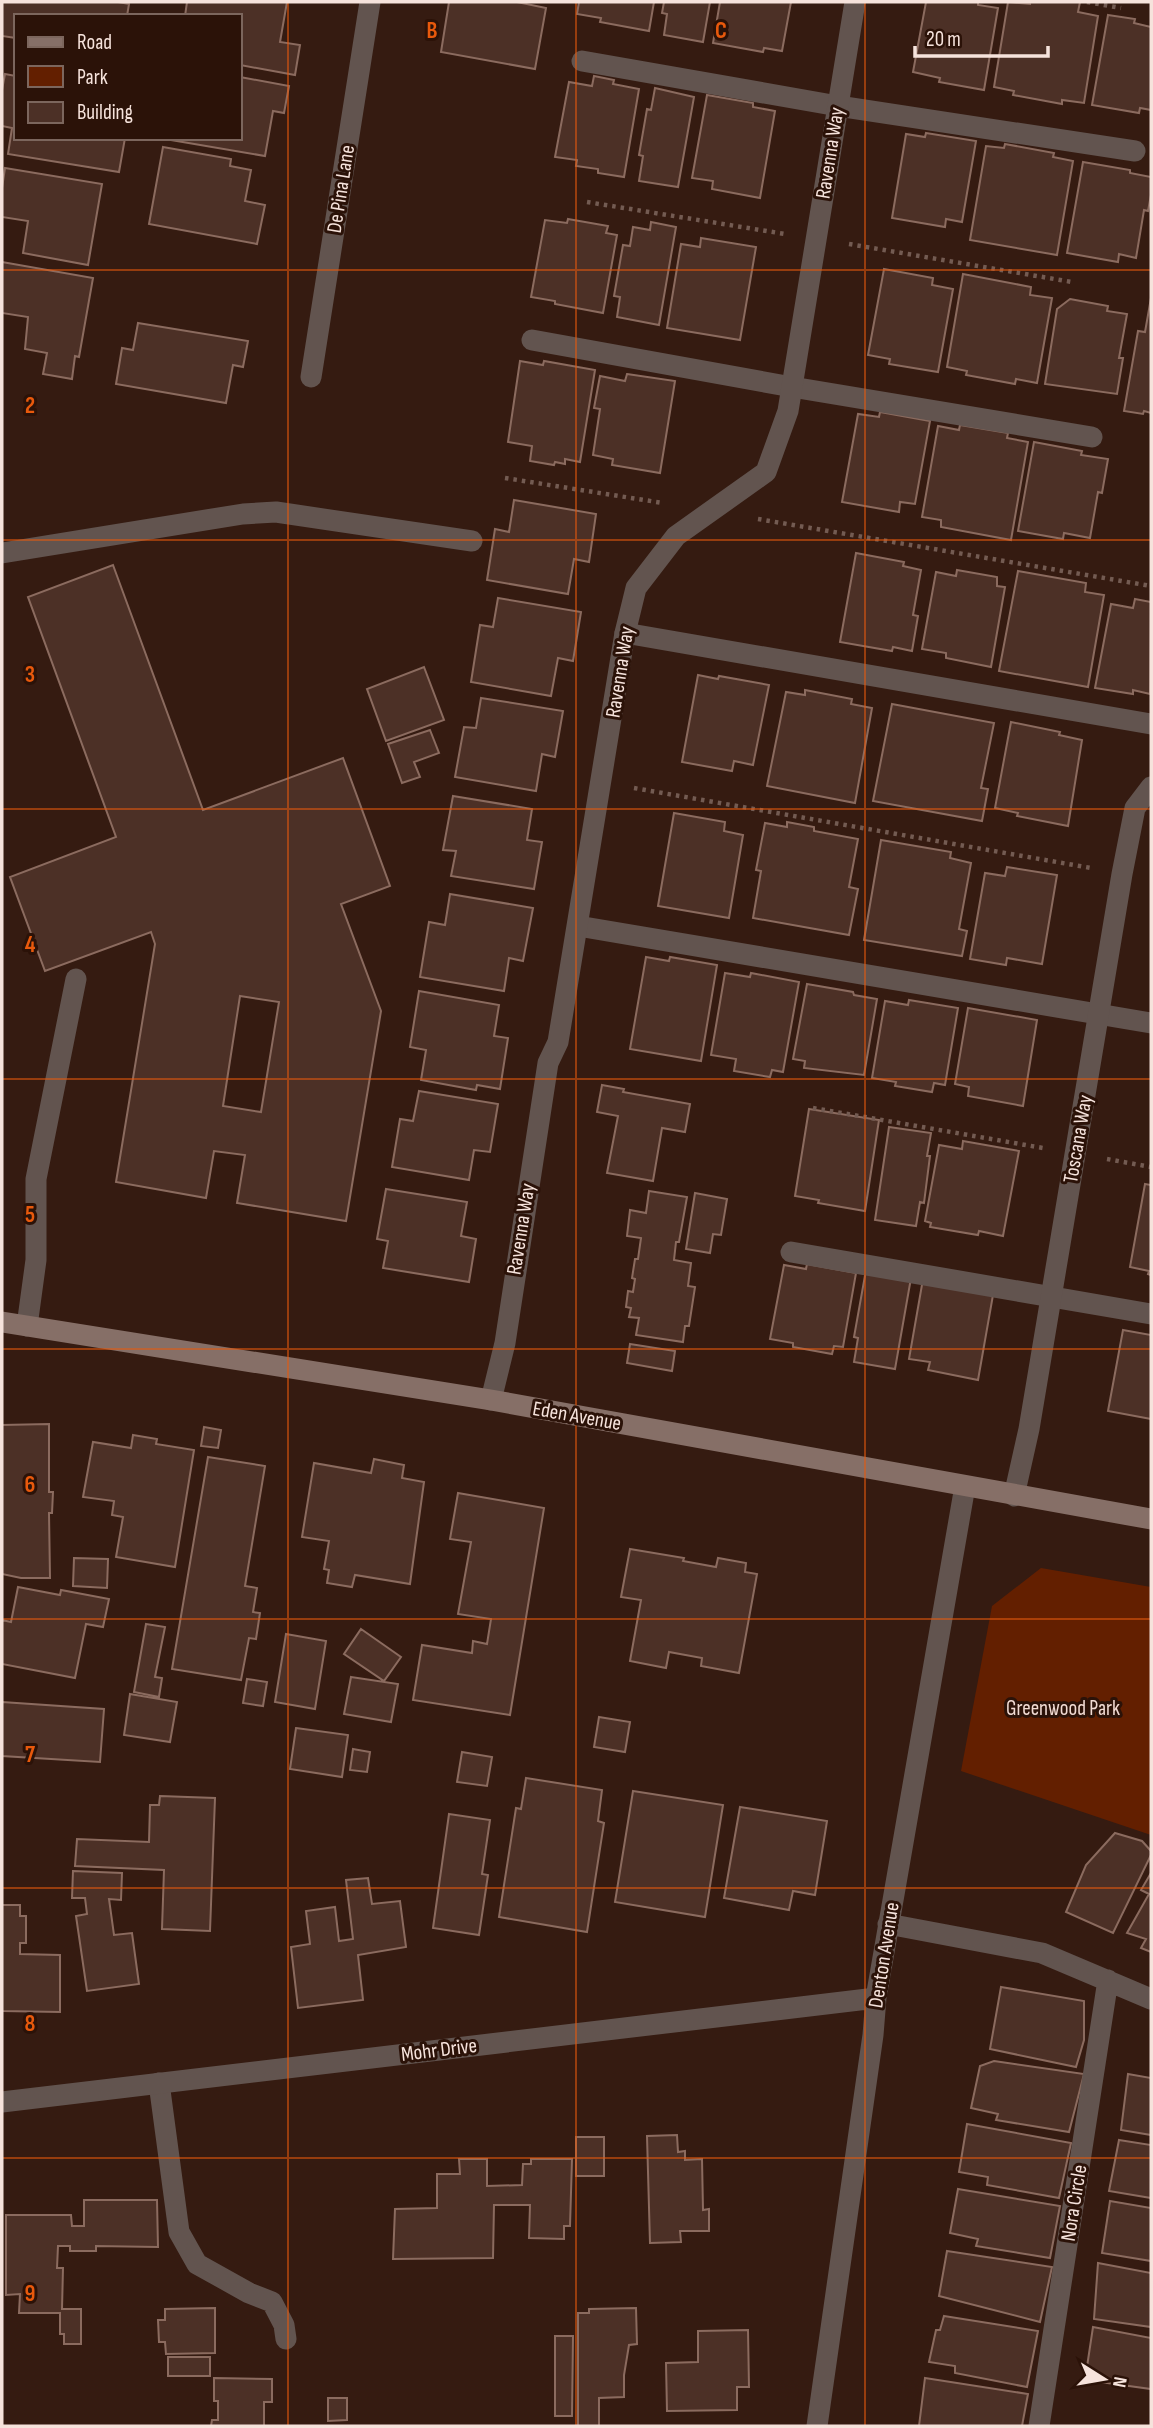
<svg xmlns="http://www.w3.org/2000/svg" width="1153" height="2428" viewBox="0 0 1153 2428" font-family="'Sofia Sans Condensed',sans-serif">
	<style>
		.green { fill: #631f00 }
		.building { fill: #4c3026; stroke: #8b6b5f; stroke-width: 2; fill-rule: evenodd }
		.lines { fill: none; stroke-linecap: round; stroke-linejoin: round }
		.path { stroke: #735b52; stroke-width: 4.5; stroke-dasharray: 3.5 5; stroke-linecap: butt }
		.lane { stroke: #62544f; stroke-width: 21 }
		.street { stroke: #62544f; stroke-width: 21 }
		.secondary { stroke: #866f67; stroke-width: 21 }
		.grid { fill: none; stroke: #e8590c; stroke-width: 2; stroke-opacity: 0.55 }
		.labels { text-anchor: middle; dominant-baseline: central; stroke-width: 6; stroke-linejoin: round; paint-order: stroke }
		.street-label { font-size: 21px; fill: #f6e3dc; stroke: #2b1208 }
		.park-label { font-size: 21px; fill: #f2dbd3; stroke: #2b1208 }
		.grid-label { font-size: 23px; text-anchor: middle; font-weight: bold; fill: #e8590c; stroke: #2b1208; stroke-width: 6; stroke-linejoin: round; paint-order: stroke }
	</style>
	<rect width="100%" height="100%" fill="#351b11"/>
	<path class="green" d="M1041 1568 1151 1587V1835L961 1771 992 1606Z"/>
	<path class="building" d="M2 2H118L129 4 127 16H16V38L2 36Z
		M187 2H287L280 42 300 45 295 75 240 65V16H185Z
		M449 2H517L546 8 535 69 441 52Z
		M579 2H654L649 31 600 22 601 18 577 14Z
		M664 2H710L703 42 664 35 667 14 662 13Z
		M720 2H791L782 51 764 48 763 52 713 43Z
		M926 2H978V5L998 8 984 90 939 82 940 78 913 72Z
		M1008 2 1030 4V2H1080L1078 12 1098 16 1084 103 1062 100V104L1013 95 1014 91 994 87Z
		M1108 15 1135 19 1134 23 1151 27V110L1140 108 1139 113 1092 105Z
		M5 74 16 76V138H125L119 172 8 154 12 128 2 126V90Z
		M594 76 614 80 613 84 639 89 624 177 598 173V169L576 166 577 160 555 157 569 82 592 86Z
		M240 77 289 86 284 113 273 111 265 156 165 139 240 138Z
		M655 88 694 97 678 187 639 181 643 156 639 155 647 109 651 110Z
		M707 95 753 103V107L775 111 760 198 712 189 713 181 692 178Z
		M926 133 976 141 962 222 946 219 945 227 892 218 906 134 925 137Z
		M1005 144 1054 153 1053 157 1073 161 1057 255 970 240 986 146 1004 148Z
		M163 147 231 159 230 166 251 170 245 201 265 205 257 244 149 224Z
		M1083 162 1130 170V173L1151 177V195L1148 211 1144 210 1136 258 1119 254 1118 262 1067 253Z
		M5 168 102 184 88 265 23 253 28 221 2 217V188Z
		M568 219 608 226 606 233 617 235 603 313 555 304V301L531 297 545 220 567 223Z
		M651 222 676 227 659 325 617 317 620 297 614 296 623 245 630 246 633 227 650 230Z
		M701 238 756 247 740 340 667 328 681 244 700 247Z
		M2 262 93 278 79 357 75 356 72 379 43 374 47 353 25 349 28 317 2 313Z
		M884 269 933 278 932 285 953 289 938 372 889 364 890 359 868 355Z
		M963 274 1031 287 1030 295 1052 298 1037 383 1016 379 1015 384 966 375 967 371 947 367Z
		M1151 298V413L1144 411 1143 414 1124 411 1138 331 1145 332Z
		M1070 299 1108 306 1107 311 1127 314 1119 358H1123L1117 394 1045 384 1057 309Z
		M138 323 248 341 243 367 233 365 226 403 116 384 122 348 133 350Z
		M520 361 543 365 544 361 595 370 580 462 565 459V464L555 462 554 465 530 461 532 446 508 442Z
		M627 374 675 381 660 473 612 465 613 459 593 455 600 409 594 408 600 376 625 381Z
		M880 412 930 421 915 504 900 502 899 512 842 502 858 414 879 417Z
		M960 425 1008 433 1007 438 1028 442 1011 540 941 527V520L922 517 938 426 959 430Z
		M1034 442 1082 451 1081 455 1108 459 1102 493 1098 492 1090 538 1064 533 1063 539 1018 531Z
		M514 500 596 514 589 562 574 559 568 594 487 580 495 529 509 532Z
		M856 553 904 562 903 566 921 570 913 615 918 616 912 651 893 647 892 651 840 642Z
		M113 565 203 810 343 758 390 886 341 904 381 1011 346 1221 237 1203 245 1155 214 1151 206 1198 116 1182 155 944 151 932 45 971 10 877 116 837 28 597ZM240 996 279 1002 261 1112 223 1106Z
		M957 570 997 577V586L1005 587 991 667 946 658V653L922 649 936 572 956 576Z
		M1018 571 1086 583 1085 592 1104 595 1088 687 999 671Z
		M498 598 581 612 573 661 558 658 551 696 471 682 480 625 493 627Z
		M1135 599 1151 602 1150 694 1133 690V694L1095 688 1111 604 1133 608Z
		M424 667 444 720 386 741 367 689Z
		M698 675 718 679 719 676 769 685 753 765 734 761 732 771 682 762Z
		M805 690 852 699 851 704 872 708 855 803 767 786 786 692 805 695Z
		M481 698 563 711 555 757 542 754 536 791 455 777 464 727 476 728Z
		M892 704 994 723 981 788 988 789 982 821 873 801Z
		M1011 722 1060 732 1059 735 1082 740 1068 826 1017 816 1018 813 995 808Z
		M430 730 439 753 414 762 420 777 402 783 388 744Z
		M453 796 532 809 527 840 542 842 534 889 451 876 456 851 443 850Z
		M674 813 725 822 724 831 743 835 729 918 658 906Z
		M787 822 814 827V831L858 839 849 887 858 889 849 935 753 918 761 871 756 870 765 823 787 827Z
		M881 840 951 852 950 858 971 863 959 929 967 931 962 956 864 940Z
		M1007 867 1057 875 1042 964 1007 958 1006 965 970 959 985 873 1005 876Z
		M450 894 533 908 523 961 509 958 504 991 420 977 429 922 445 925Z
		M646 957 669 961 670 957 717 965 701 1061 630 1049Z
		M725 973 750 977 751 973 799 982 783 1072 772 1070 770 1077 734 1071 736 1059 711 1055Z
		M807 984 853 992 854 995 877 999 864 1075 804 1068 805 1061 793 1059Z
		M419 991 499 1005 494 1036 508 1038 500 1089 477 1085 476 1090 421 1080 426 1050 410 1047Z
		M909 1000 958 1008 945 1085 934 1083 932 1092 895 1086 896 1082 872 1078 885 1001 908 1005Z
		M968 1008 1037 1020 1023 1106 968 1096 969 1087 955 1084Z
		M602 1085 624 1089 623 1092 690 1104 685 1132 662 1128 653 1181 607 1173 618 1116 597 1112Z
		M419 1091 498 1104 490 1152 474 1150 469 1180 392 1167 400 1119 413 1121Z
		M809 1109 879 1120 865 1211 818 1203 819 1200 795 1196Z
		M889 1127 931 1133 927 1156H930L924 1203 920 1202 916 1226 875 1220Z
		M963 1141 1019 1151 1003 1236 979 1231 978 1235 930 1227 931 1223 925 1221 939 1145 962 1149Z
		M1145 1184 1151 1185V1275L1148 1274 1149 1271 1130 1267Z
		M386 1189 467 1202 461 1236 476 1239 469 1282 383 1268 388 1241 377 1239Z
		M649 1191 687 1197 679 1242H676L674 1260 691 1263 688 1286 695 1287 689 1326H685L683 1342 636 1335 639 1318 629 1317 631 1308 626 1307 628 1291 633 1292 635 1279 632 1278 635 1259H638L641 1238 627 1236 630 1210 646 1213Z
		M695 1193 727 1199 721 1235 713 1234 710 1253 686 1249Z
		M807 1264 856 1273 843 1347 834 1346 832 1354 793 1347V1343L770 1339 784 1265 806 1269Z
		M866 1270 911 1278 895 1369 854 1362 858 1338 854 1337Z
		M923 1279 993 1295 978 1380 928 1370 930 1362 909 1359Z
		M1123 1330 1151 1335V1419L1108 1411Z
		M630 1344 675 1351 672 1371 627 1363Z
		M49 1424V1492H53L52 1513H49L50 1578H21L2 1574V1425Z
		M204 1427 221 1430 218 1448 201 1446Z
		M133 1435 157 1439 156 1444 194 1450 175 1567 116 1557 123 1517 112 1515 114 1501 83 1497 93 1442 131 1448Z
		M208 1457 265 1466 245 1586 257 1588 253 1612 260 1613 256 1639 249 1638 241 1680 172 1669Z
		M374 1459 404 1465 402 1478 424 1482 410 1584 355 1575 352 1587 327 1583 329 1570 324 1569 329 1541 302 1537 314 1463 371 1473Z
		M458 1493 544 1508 510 1715 413 1700 422 1645 472 1653 473 1641 487 1644 491 1619 458 1614 471 1542 450 1539Z
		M630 1549 684 1558 683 1561 716 1567 718 1558 746 1563 745 1572 757 1574 739 1673 701 1666 702 1658 669 1652 666 1668 630 1661 641 1600 621 1597Z
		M74 1558 108 1559 107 1588 73 1586Z
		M18 1587 60 1595 61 1590 109 1599 103 1627 86 1624 75 1678 2 1664V1620L11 1622Z
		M146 1624 165 1627 155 1677 162 1678 159 1697 134 1692Z
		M361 1629 401 1657 384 1681 344 1654Z
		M286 1634 326 1641 315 1709 275 1702Z
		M351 1677 398 1684 391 1722 344 1714Z
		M247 1679 267 1682 263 1706 243 1703Z
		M130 1694 177 1702 170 1742 124 1735Z
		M2 1702 104 1709 100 1762 2 1756Z
		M599 1717 630 1722 625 1752 594 1747Z
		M296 1728 348 1735 342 1777 290 1769Z
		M353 1749 370 1752 367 1772 350 1770Z
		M462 1752 492 1757 487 1786 457 1782Z
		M526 1778 602 1790 598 1821 604 1823 587 1932 499 1917 516 1808 521 1809Z
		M633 1791 723 1805 705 1917 615 1902Z
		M160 1796 215 1798 210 1931 162 1929 164 1870 75 1866 77 1839 149 1842 150 1805H159Z
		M740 1807 827 1821 815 1895 793 1891 789 1910 724 1898Z
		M449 1814 490 1820 482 1874 488 1875 479 1935 433 1928Z
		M1115 1833 1142 1841 1151 1851V1855L1113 1933 1066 1912 1086 1865Z
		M73 1871 122 1873 121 1900 109 1899 114 1935 132 1933 139 1984 87 1991 76 1916 87 1914 85 1898H72Z
		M1151 1873V1952L1141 1948 1146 1939 1127 1933 1149 1894 1141 1890Z
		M368 1878 372 1904 400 1901 406 1947 358 1955 363 2000 298 2008 291 1947 310 1944 306 1911 335 1907 339 1941 353 1939 346 1880Z
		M2 1905H20V1916H26V1943H20V1954L60 1955V2012L2 2011Z
		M1001 1987 1084 2001V2040L1076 2067 990 2049Z
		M994 2061 1084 2074 1069 2132 996 2120 998 2114 971 2108 980 2066Z
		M1128 2074 1151 2078V2135L1121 2130Z
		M967 2124 1071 2143 1059 2198 987 2185 988 2177 959 2172Z
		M677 2135 678 2152 685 2151V2160L702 2159 703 2210 709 2209V2231H680L681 2242 650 2243 647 2136Z
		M576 2137H604V2176H576Z
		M1119 2140 1151 2145V2198L1109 2191Z
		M459 2159H487V2186L522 2185 523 2164H531V2159H572L570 2226H564V2239L529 2238 530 2205H494L493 2258 393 2259 395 2209 437 2208V2174H460Z
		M958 2189 1060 2206 1050 2258 976 2246 978 2239 950 2233Z
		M84 2200H157L158 2247 96 2246V2251H70V2246H58L57 2268H63L62 2309H81V2344H64V2334H60V2313H19L20 2294 6 2295V2215H71L72 2226H84Z
		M1110 2201 1151 2208V2261L1102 2253Z
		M947 2251 1052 2267 1040 2322 939 2296Z
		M1098 2263 1151 2273V2327L1094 2319Z
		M215 2308V2353L166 2354 165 2342H159L158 2320H165V2309Z
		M636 2308 637 2344 629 2345 624 2375V2397L599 2398V2426H578V2313H589V2309Z
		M944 2316 1038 2331 1027 2387 955 2373V2366L929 2362 936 2330H940Z
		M1093 2327 1151 2338V2389L1085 2380Z
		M748 2330 749 2387H737V2410L667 2411 666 2363 698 2362V2331Z
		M555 2336H573L572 2416H555Z
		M168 2357H210V2376H168Z
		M214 2378 272 2379V2402H264V2426H211L212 2420H218V2401H214Z
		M925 2378 1028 2394 1022 2426H919Z
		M328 2398H347V2420L328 2421Z"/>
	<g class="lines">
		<path class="path" d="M1087 2 1121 8
			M587 202 785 234
			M849 244 1072 282
			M505 478 663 503
			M758 519 1151 586
			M634 788 1091 868
			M813 1108 1043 1148
			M1107 1159 1151 1167"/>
		<path class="lane" d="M582 61 838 106 1135 151
			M532 340 792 387 1092 437
			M2 553 243 514 276 512 472 541
			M625 633 1151 724
			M578 926 1151 1023
			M791 1252 1151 1314
			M27 1326 36 1260V1179L76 979
			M159 2083 179 2232 197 2264 249 2293 272 2302 284 2325 286 2339"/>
		<path class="street" d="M311 377 370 2
			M491 1400 505 1343 548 1063 558 1042 625 633 636 588 676 536 766 472 788 411 855 2
			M1014 1496 1029 1429 1122 874 1135 808 1151 787
			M888 1924 1042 1953 1151 1999
			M2 2102 876 1998
			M817 2426 873 2035 876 1998 965 1486
			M1039 2426 1108 1980"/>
		<path class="secondary" d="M2 1322 491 1400 1151 1519"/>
	</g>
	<path class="grid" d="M288 2V2426M576 2V2426M865 2V2426M2 270H1151M2 540H1151M2 809H1151M2 1079H1151M2 1349H1151M2 1619H1151M2 1888H1151M2 2158H1151"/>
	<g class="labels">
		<g class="street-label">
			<text transform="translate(830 153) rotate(-81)">Ravenna Way</text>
			<text transform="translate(341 189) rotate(-81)">De Pina Lane</text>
			<text transform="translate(620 672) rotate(-81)">Ravenna Way</text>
			<text transform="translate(1078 1139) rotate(-80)">Toscana Way</text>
			<text transform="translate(521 1229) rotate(-81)">Ravenna Way</text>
			<text transform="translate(577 1416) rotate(10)">Eden Avenue</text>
			<text transform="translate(884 1955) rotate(-81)">Denton Avenue</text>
			<text transform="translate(439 2050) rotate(-7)">Mohr Drive</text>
			<text transform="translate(1074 2203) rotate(-81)">Nora Circle</text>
		</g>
		<g class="park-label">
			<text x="1063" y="1708">Greenwood Park</text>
		</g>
	</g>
	<g class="grid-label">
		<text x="432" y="38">B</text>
		<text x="721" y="38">C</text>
		<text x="30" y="413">2</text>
		<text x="30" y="682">3</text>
		<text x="30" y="952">4</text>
		<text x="30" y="1222">5</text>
		<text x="30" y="1492">6</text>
		<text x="30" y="1762">7</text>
		<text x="30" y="2031">8</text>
		<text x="30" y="2301">9</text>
	</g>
	<rect width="1153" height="2428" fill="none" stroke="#f6e3dc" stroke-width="7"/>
	<rect x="14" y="14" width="228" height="126" fill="#2b1208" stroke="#7c665d" stroke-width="2"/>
	<rect x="28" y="37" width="35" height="10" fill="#866f67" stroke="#7c665d" stroke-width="2"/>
	<text x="77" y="49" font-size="21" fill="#f6e3dc">Road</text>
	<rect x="28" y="66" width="35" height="21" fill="#631f00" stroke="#7c665d" stroke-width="2"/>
	<text x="77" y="84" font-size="21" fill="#f6e3dc">Park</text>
	<rect x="28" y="102" width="35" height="21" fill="#4c3026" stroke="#7c665d" stroke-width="2"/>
	<text x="77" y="119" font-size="21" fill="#f6e3dc">Building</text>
	<g transform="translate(1104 2379) rotate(101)" stroke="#2b1208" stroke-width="5" paint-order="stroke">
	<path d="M0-5L12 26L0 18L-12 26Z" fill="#f6e3dc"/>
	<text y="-10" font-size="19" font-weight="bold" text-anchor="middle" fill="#f6e3dc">N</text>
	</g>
	<path d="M915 46v10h133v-10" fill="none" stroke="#f6e3dc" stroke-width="3.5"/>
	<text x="926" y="46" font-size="21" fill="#f6e3dc" stroke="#2b1208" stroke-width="5" paint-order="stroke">20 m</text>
</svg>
